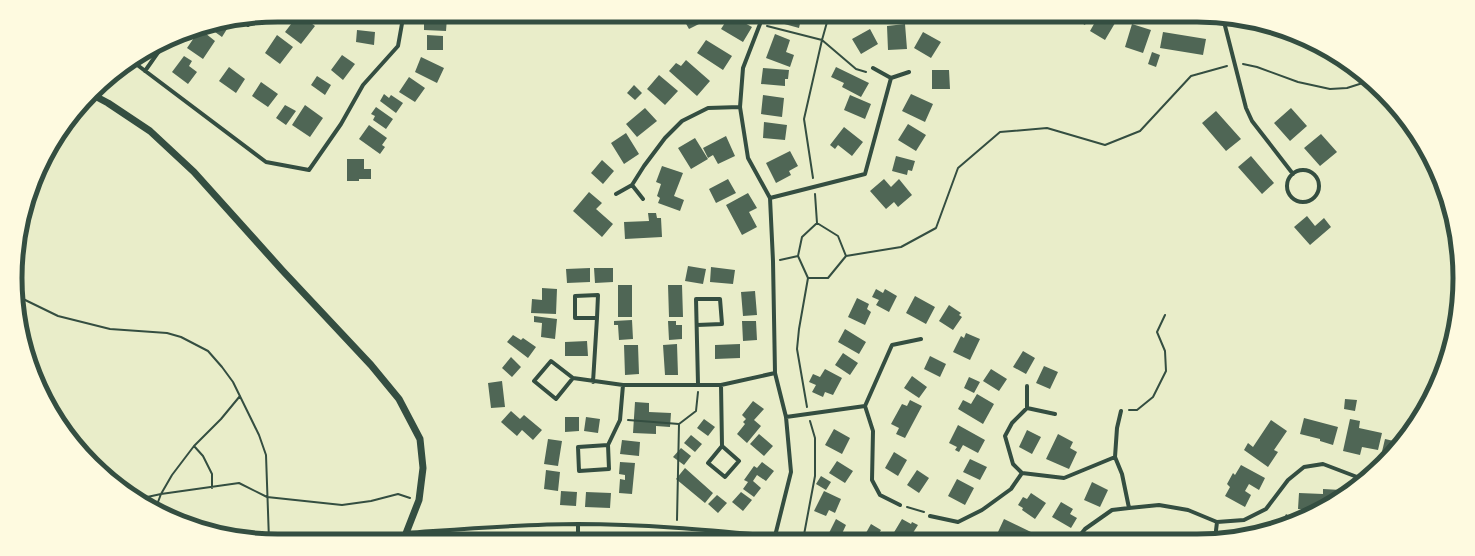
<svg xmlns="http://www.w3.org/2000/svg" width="1475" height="556" viewBox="0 0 1475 556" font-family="Raleway,sans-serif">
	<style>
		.building { fill: #4f6655 }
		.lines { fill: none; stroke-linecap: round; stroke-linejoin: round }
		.path { stroke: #344e41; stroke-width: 2 }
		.minor { stroke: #344e41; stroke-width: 4 }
		.tertiary { stroke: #344e41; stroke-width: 7 }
		.rim { fill: none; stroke: #344e41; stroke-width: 5 }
	</style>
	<rect width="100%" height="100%" fill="#e9edc9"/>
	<path class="building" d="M298 15H300L315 26 301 44 285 32Z
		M351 15H374V22H357V18H351Z
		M681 15H699L703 22 689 29Z
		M730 15 752 27 743 42 721 29Z
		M779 15H802L799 28 777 22Z
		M1075 15H1112L1118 18 1105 40 1090 31 1094 24 1087 20 1085 25 1073 18Z
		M429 17 447 18 446 31 424 30V21L428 22Z
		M222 24V25L227 29 222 37 208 27Z
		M905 24 907 49 888 50 887 26Z
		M1132 24 1151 30 1143 53 1125 47Z
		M200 29 215 41 203 59 187 48Z
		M870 29 878 44 861 54 852 39Z
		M357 30 375 32 374 45 356 42Z
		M923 32 941 42 931 58 914 48Z
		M1163 32 1206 39 1203 55 1160 48Z
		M775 34 790 40 786 52 794 55 790 67 766 58Z
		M277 35 293 47 280 64 265 53Z
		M427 35 443 36V50H427Z
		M706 40 732 56 723 70 697 53Z
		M1152 52 1160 55 1156 67 1148 64Z
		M342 55 355 64 343 80 331 70Z
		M184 56 192 61 189 66 197 72 188 84 172 72Z
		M421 57 444 68 437 83 415 72Z
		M686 60 710 81 697 96 669 71 676 63 681 66Z
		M229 67 245 79 236 93 219 81Z
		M836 67 869 83 861 97 842 87 844 83 831 77Z
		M763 68 789 70 788 79H785V86L761 84Z
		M932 70H949L950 89H932Z
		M659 75 678 91 665 105 647 89Z
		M317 76 331 85 325 95 311 85Z
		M409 77 425 88 415 102 399 92Z
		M261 82 278 94 268 107 252 96Z
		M634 85 642 93 635 100 627 93Z
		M384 94 389 98 391 95 403 103 396 113 380 101Z
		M911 94 933 104 925 122 902 111Z
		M763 95 784 98 782 117 761 114Z
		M850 95 871 104 865 119 844 110Z
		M285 105 296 111 286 125 276 118Z
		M305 105 323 118 310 137 292 125Z
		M376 107 393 119 386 129 373 120 375 116 371 114Z
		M645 108 657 121 637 137 626 124Z
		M1291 108 1307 126 1290 141 1274 123Z
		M1216 111 1241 139 1226 151 1202 123Z
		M764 122 787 125 785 140 763 138Z
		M908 124 926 135 916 151 898 140Z
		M369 125 387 138 382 145 385 147 380 154 359 139Z
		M844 127 863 142 852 156 838 145 835 149 830 145Z
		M626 133 639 154 624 164 611 143Z
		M1321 134 1337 152 1320 166 1304 148Z
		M726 136 735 156 718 164 713 155 708 158 703 148Z
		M695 138 708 159 691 169 678 148Z
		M790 151 798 166 789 171 791 175 776 183 766 163Z
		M896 156 915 161 912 171 908 170 907 175 892 171Z
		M1251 156 1274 183 1262 194 1238 167Z
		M347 159H364V169H371V179H359V181H347Z
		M602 160 614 171 603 184 591 173Z
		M662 166 683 173 674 196 684 200 680 211 658 203 660 198 657 196 661 184 656 182Z
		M728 179 736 193 716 203 709 189Z
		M884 179 891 187 899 179 912 195 898 207 894 202 886 209 870 191Z
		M589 192 602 203 596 209 613 224 602 237 573 211Z
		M748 193 757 208 749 212 757 227 742 235 726 205Z
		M648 213H656L657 218H661L662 237 625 239 624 222 649 221Z
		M1307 216 1315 226 1324 218 1331 227 1310 245 1294 227Z
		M688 266 706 269 703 284 685 281Z
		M711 267 735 270 733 284 710 282Z
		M590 268V282L567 283 566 269Z
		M594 268H613V282L595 283Z
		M618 285H632V317H618Z
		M668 285H682L683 317H669Z
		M542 288 557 289 556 314 531 313 532 299 542 300Z
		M876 289 883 293 885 289 897 296 889 312 876 305 879 300 872 297Z
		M755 291 757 315 743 316 741 292Z
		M915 296 935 307 926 324 906 313Z
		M857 298 869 304 867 309 871 312 865 325 848 317Z
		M949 305 961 313 959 315 962 317 953 330 939 321Z
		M534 316 557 319 555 339 541 337 542 323 534 322Z
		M632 320 633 339 619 340 618 325H614V321Z
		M668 321H676V325H682V339L669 340Z
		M742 321H756L757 340 743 341Z
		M845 329 866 342 859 354 838 342Z
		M966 333 980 339 970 360 953 352 961 336 964 338Z
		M513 335 521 340 523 338 536 347 528 358 507 342Z
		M587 341 588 356H565V342Z
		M677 344 678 375H665L663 345Z
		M740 344V358L715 359V345Z
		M624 345H638L639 374 625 375Z
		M1023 351 1035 358 1026 374 1013 367Z
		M843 353 858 363 850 375 835 365Z
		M930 356 946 364 940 377 924 369Z
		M511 357 521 367 512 377 502 368Z
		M1044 366 1058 372 1050 389 1036 383Z
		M825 369 842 378 833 395 825 392 823 397 812 392 816 385 809 382 813 374 820 377Z
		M991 369 1007 379 999 391 983 381Z
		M912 376 927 387 919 398 904 388Z
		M969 377 980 382 974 393 964 388Z
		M502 381 505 407 491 408 488 383Z
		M977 394 994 404 983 424 958 409 963 400 971 404Z
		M1345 399 1357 400 1355 411 1344 409Z
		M910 400 922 406 905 438 896 434 899 428 891 424 902 404 907 406Z
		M753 401 764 409 754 420 761 426 747 443 737 434 745 424 743 422 746 419 742 415Z
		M635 402 649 403V412L671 413 670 427 656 426V434L633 433Z
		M511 411 520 419 524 415 542 430 533 440 522 430 517 436 501 422Z
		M565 417H579V431L565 432Z
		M586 417 600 419 598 433 584 431Z
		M1304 418 1338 427 1333 445 1320 441V439L1300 434Z
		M704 419 715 427 708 436 697 428Z
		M1350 419 1360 421 1359 428 1382 433 1378 450 1362 447 1360 455 1343 451Z
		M1271 420 1287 431 1274 450 1278 452 1268 467 1244 450 1248 443 1253 447Z
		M958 425 985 440 978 453 963 445 959 452 955 450 957 447 949 443Z
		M834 429 850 438 842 454 825 445Z
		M1027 430 1041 437 1032 454 1019 447Z
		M759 434 773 446 764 456 750 444Z
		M1058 434 1073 442 1070 448 1077 452 1069 469 1046 459Z
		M691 435 702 444 695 452 684 443Z
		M548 439 562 441 558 466 544 464Z
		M1385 439 1398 442 1380 464H1379Z
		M622 440 640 442 639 456 620 454Z
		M681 448 691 456 684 465 673 457Z
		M894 452 907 460 898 476 885 468Z
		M970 459 987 467 980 480 963 472Z
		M837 461 853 471 845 483 829 473Z
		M620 462 635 463 632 494 619 493 620 479 625 480V475L619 474Z
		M762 462 774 471 766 481 757 475 753 481 761 488 754 497 743 489 748 482 744 480 754 466 757 468Z
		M1241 465 1265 478 1259 490 1249 484 1245 491 1251 495 1245 507 1225 496 1230 487 1227 484 1233 473 1235 475Z
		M685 468 713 493 705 503 676 479Z
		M546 470 560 472 558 491 544 489Z
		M917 470 929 478 919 493 907 485Z
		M821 476 831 482 826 490 816 484Z
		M957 479 974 488 965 505 948 496Z
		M1092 482 1108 490 1100 507 1084 500Z
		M1323 489 1341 490V495L1318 511 1298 509 1299 493 1323 494Z
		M561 491 577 492 576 506 560 505Z
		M824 491 841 499 835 513 829 510 826 516 814 511Z
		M586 492 611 493 610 508 585 507Z
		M741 492 752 500 743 511 732 502Z
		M1031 493 1046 503 1035 519 1022 510 1023 508 1018 505 1023 497 1027 499Z
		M717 495 727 503 718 513 708 504Z
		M1061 502 1073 509 1070 514 1077 518 1071 528 1052 517Z
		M1286 514 1295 519 1281 524Z
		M836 519 846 525 839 540 828 535Z
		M902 519 911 524 912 522 918 525 909 539 902 540 893 534Z
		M1004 519 1031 532 1027 539H1011L998 532Z
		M871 524 881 530 875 540H862Z"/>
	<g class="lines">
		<path class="path" d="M767 26 822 40 856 69 866 72
			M1243 64 1257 67 1298 82 1330 89 1347 88 1369 81
			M813 178 804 119 822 40 829 15
			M815 194 817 223 838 236 846 256
			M798 256 802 237 817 223
			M780 260 798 256 808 278H828L846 256 901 247 936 228 958 168 1000 132 1047 128 1105 145 1140 131 1191 76 1227 66
			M19 297 58 316 110 329 167 333 181 337 208 351 222 367 233 382 259 435 266 455 269 540
			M807 407 797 349 799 329 808 278
			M1129 410H1137L1153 397 1166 371 1165 351 1157 332 1165 315
			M628 420 679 424 696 411 698 392
			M194 446 203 456 212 474V488
			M138 499 161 494 239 483 267 497 342 505 371 501 398 494 410 498
			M907 507 924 512
			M155 510 161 494 172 475 194 446 221 419 240 396
			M677 520 679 424
			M803 540 815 476V438L810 421
			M458 541 464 538"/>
		<path class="minor" d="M756 15 760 24 743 68 740 107 748 158 770 198 773 261 775 373 786 417 791 472 775 536
			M1223 18 1246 108 1252 121 1293 174
			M248 25 257 18
			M132 61 266 162 309 170 341 124 363 85 398 46 403 18 402 15
			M873 68 891 78 909 72
			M145 71 166 41
			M1287 186a16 16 0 1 1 32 0a16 16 0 1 1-32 0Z
			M632 185 644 166 665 138 682 121 708 108 740 107
			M616 194 632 185 643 199
			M770 198 865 174 891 78
			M697 325 722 324 720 299H696L698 384
			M573 378 551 361 534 381 556 399 573 378 623 385H721L775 373
			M593 382 597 318H575V296L598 295 597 318
			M721 385 722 446 708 463 725 477 739 461 722 446
			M1027 386V408
			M865 406 873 431 872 480 880 495 900 505
			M1121 411 1117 428 1115 457 1122 474 1129 508
			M1055 414 1027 408 1012 423 1005 436 1013 464 1022 473 1064 478 1115 457
			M786 417 865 406 892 345 921 339
			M608 445 578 447 579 471 609 469 608 445 620 420 623 385
			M930 516 958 522 982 510 1011 489 1022 473
			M406 533C463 529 521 524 578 524 644 524 709 530 775 536L790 540
			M1077 539 1085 529 1112 510 1129 508 1159 505 1188 510 1217 522 1244 520 1266 509 1288 480 1304 467 1323 464 1365 480
			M1215 539 1217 522
			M578 540V524"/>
		<path class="tertiary" d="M93 95 108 103 150 131 194 172 282 270 371 365 399 399 420 439 423 468 419 500 403 541"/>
	</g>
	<path d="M0 0H1475V556H0ZM278 22H1197A256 256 0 0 1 1453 278V278A256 256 0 0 1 1197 534H278A256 256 0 0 1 22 278V278A256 256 0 0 1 278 22Z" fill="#fefae0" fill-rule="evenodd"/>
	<path class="rim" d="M278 22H1197A256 256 0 0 1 1453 278V278A256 256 0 0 1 1197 534H278A256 256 0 0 1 22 278V278A256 256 0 0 1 278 22Z"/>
</svg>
